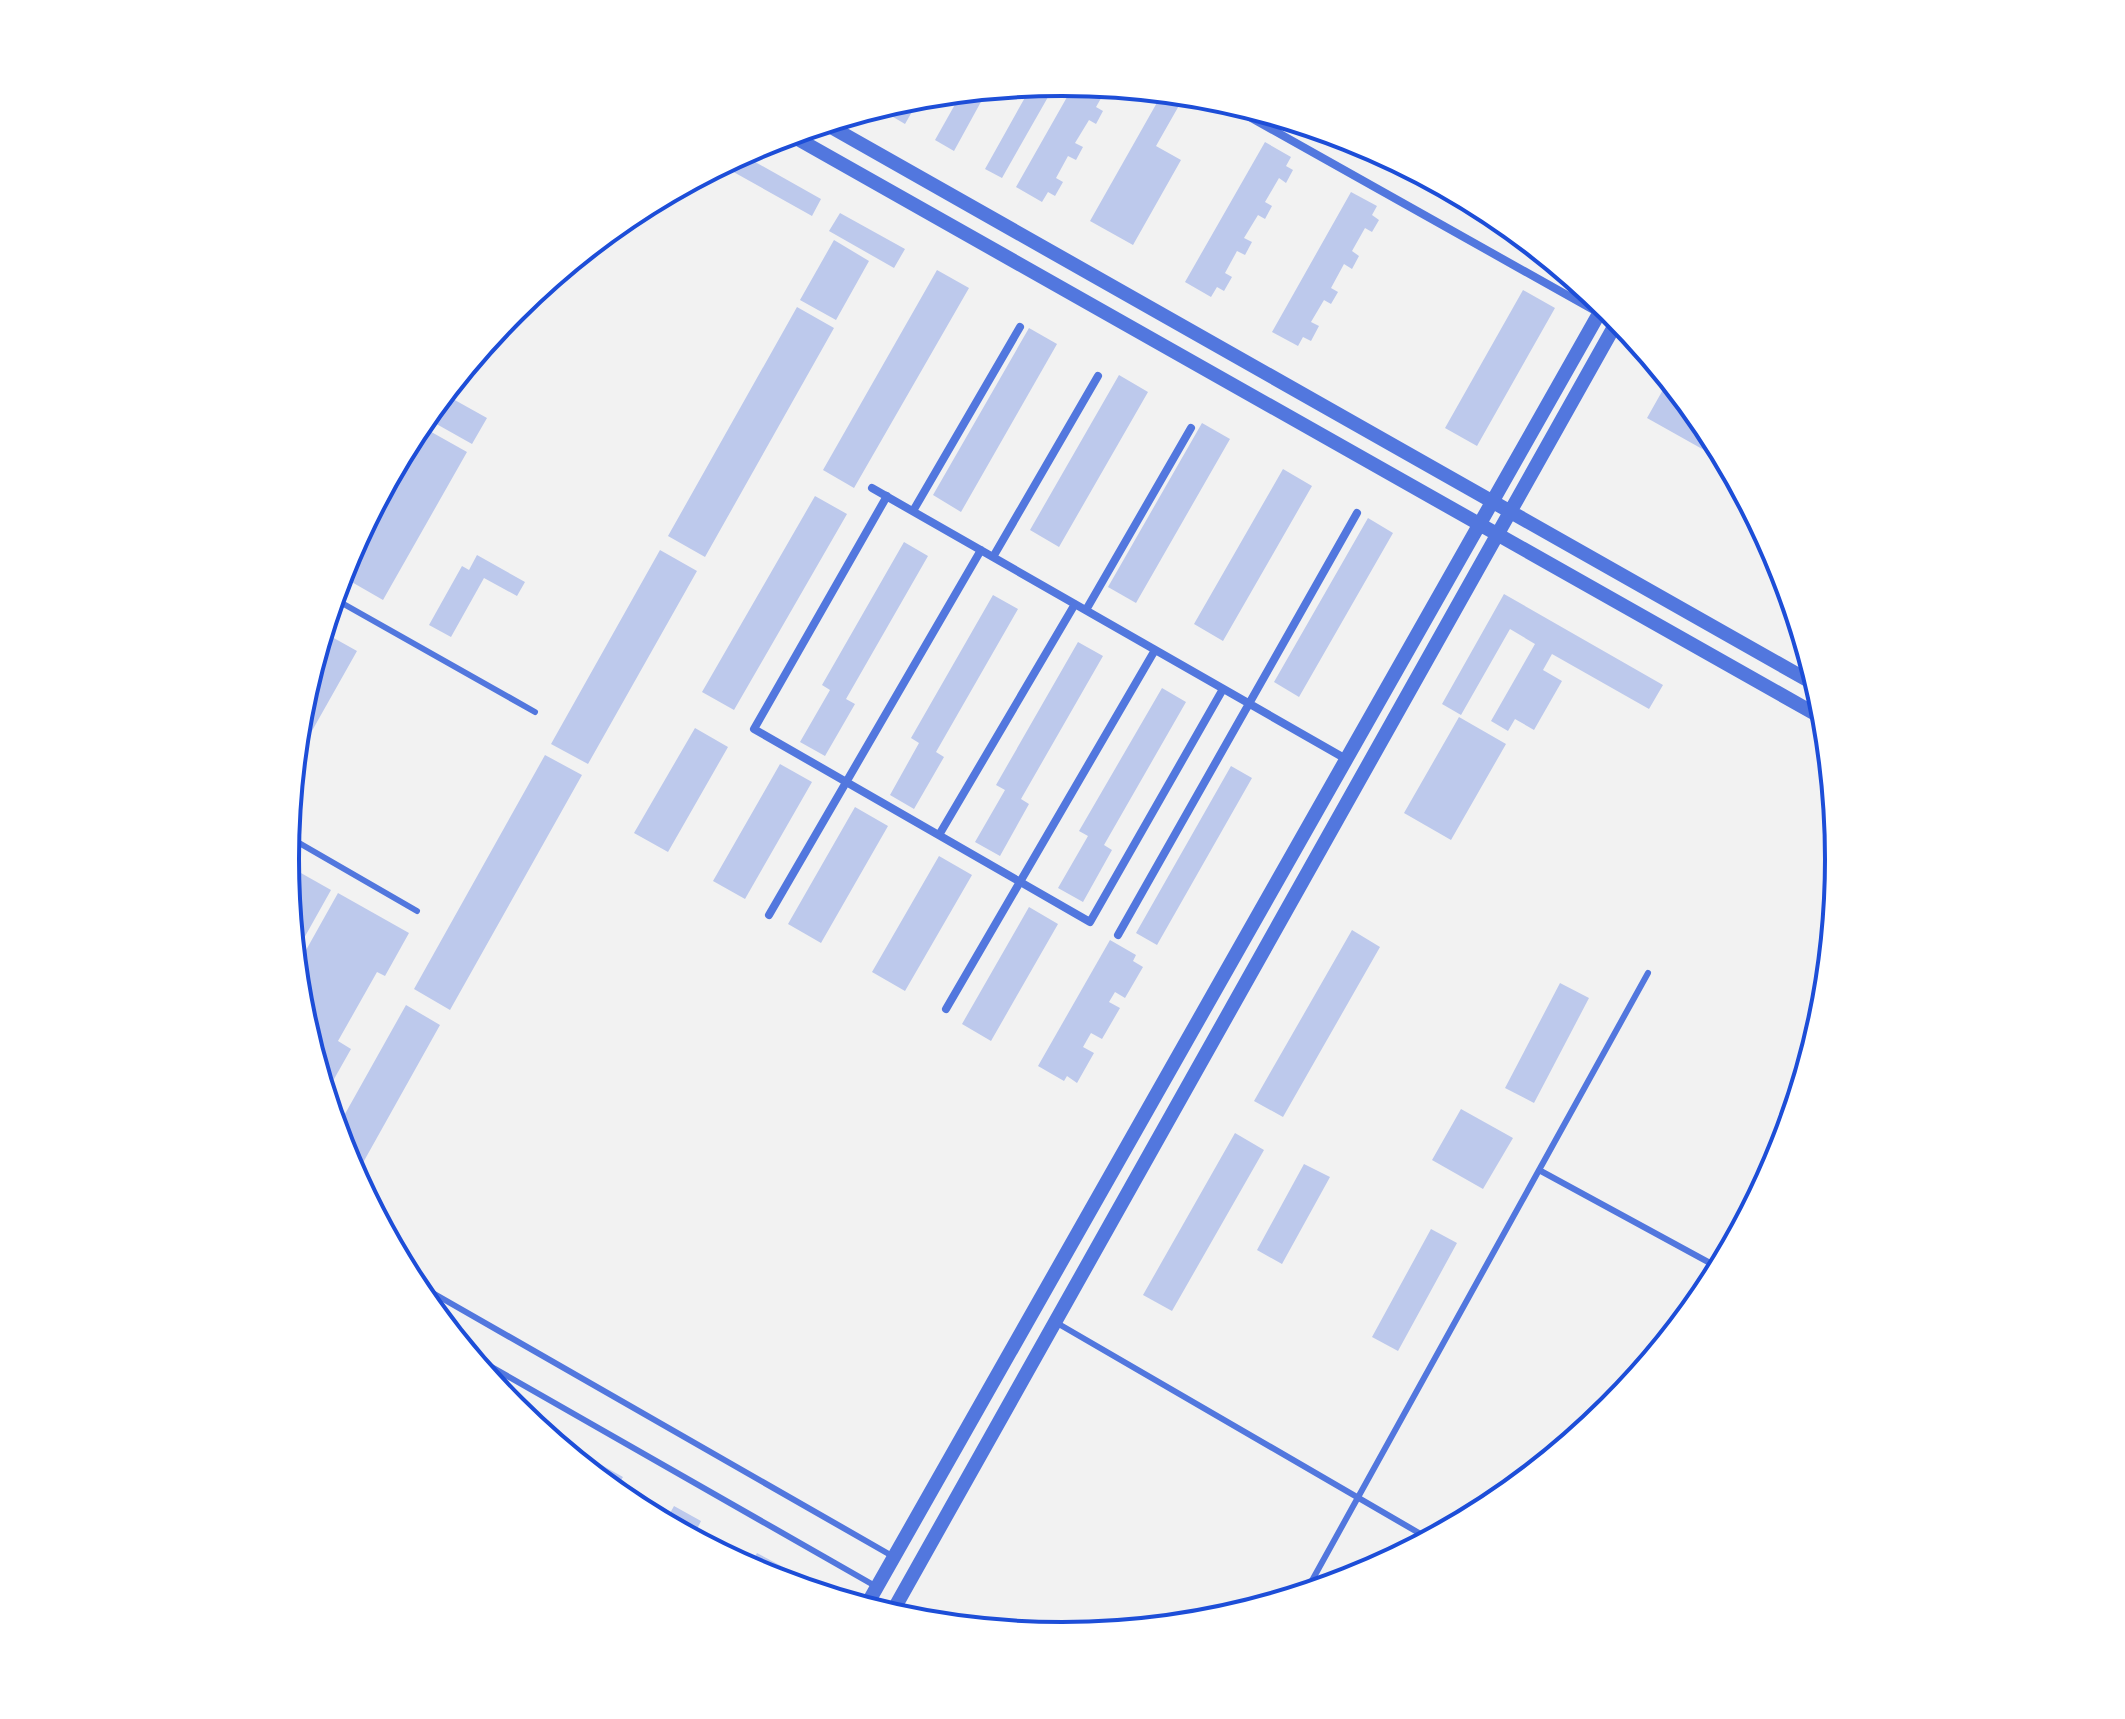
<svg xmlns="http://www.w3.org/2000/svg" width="2125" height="1719" viewBox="0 0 2125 1719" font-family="'Roboto Condensed',sans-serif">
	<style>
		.building { fill: #bdc9ec }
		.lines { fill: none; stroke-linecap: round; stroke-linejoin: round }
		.service { stroke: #5277de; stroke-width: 6 }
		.minor { stroke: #5277de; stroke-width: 8 }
		.tertiary { stroke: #5277de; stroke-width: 14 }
		.rim { fill: none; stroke: #1d4ed8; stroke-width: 4 }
	</style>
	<rect width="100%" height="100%" fill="#f2f2f2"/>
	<path class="building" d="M1056 83 1002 178 985 169 1032 85Z
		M1075 83 1108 86 1096 107 1103 111 1096 124 1089 120 1075 143 1083 147 1076 160 1068 156 1056 178 1063 182 1055 196 1048 192 1042 202 1016 187Z
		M988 89 954 151 935 140 962 92Z
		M1163 92 1185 95 1156 146 1181 160 1133 245 1090 221Z
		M921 96 905 124 883 111 887 104Z
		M1265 142 1291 157 1286 166 1293 170 1286 183 1279 178 1265 202 1272 206 1265 219 1258 215 1244 238 1252 242 1245 255 1237 251 1225 273 1232 277 1224 291 1217 287 1211 297 1185 282Z
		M741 154 821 199 812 216 721 165Z
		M1351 192 1377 206 1372 215 1379 220 1372 232 1365 228 1352 251 1359 256 1352 269 1344 264 1331 288 1338 292 1331 304 1324 300 1311 322 1319 326 1311 341 1303 337 1298 346 1272 332Z
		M1461 195 1488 209 1484 217 1457 202Z
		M840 213 905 249 894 268 829 231Z
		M834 240 869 261 836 320 800 300Z
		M937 270 969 288 854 488 823 470Z
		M1523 290 1555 308 1477 446 1445 428Z
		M797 307 834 328 705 557 668 536Z
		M1029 328 1057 344 961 512 933 495Z
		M1119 375 1148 392 1059 547 1030 530Z
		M1669 379 1712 434 1704 450 1647 418Z
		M444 394 487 418 472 444 424 417Z
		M1202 423 1230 439 1136 603 1108 587Z
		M426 429 467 452 383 600 343 577Z
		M1283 469 1312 486 1223 641 1194 624Z
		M815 496 847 514 734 710 702 692Z
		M1368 518 1393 533 1299 697 1274 682Z
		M904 542 928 556 846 699 855 704 825 756 800 742 830 690 822 685Z
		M660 550 697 571 588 764 551 744Z
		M477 555 525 582 517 596 484 578 451 637 429 625 462 566 469 570Z
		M1504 594 1663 685 1649 709 1552 654 1543 670 1562 681 1534 730 1515 719 1508 731 1491 721 1535 644 1510 629 1461 715 1442 704Z
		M993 595 1018 609 936 752 944 757 914 809 890 795 919 743 911 738Z
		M323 632 357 651 295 761 300 707Z
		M1078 642 1103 656 1021 799 1029 804 1000 856 975 842 1005 790 996 785Z
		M1162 688 1186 702 1104 845 1112 850 1083 902 1058 888 1088 836 1079 831Z
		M1459 717 1506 744 1451 840 1404 813Z
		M695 728 728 747 668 852 634 833Z
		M545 755 582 775 450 1010 414 989Z
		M780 764 812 782 745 899 713 881Z
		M1231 766 1252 778 1157 945 1136 933Z
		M855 807 888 826 821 943 788 924Z
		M939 856 972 875 905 991 872 972Z
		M285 864 331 890 294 956Z
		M338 893 409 933 385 976 377 972 338 1041 351 1049 325 1095 300 1011 296 968Z
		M1029 907 1058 924 991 1041 962 1024Z
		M1352 930 1380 947 1283 1117 1254 1101Z
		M1110 940 1136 955 1133 961 1143 967 1125 998 1115 992 1109 1002 1120 1008 1102 1039 1091 1033 1083 1047 1094 1053 1077 1083 1067 1076 1064 1081 1038 1066Z
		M1560 983 1589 998 1534 1103 1505 1088Z
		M406 1005 440 1025 355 1177 336 1130Z
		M1461 1109 1513 1138 1483 1189 1432 1160Z
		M1235 1133 1264 1150 1172 1311 1143 1295Z
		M1304 1164 1330 1177 1282 1264 1257 1250Z
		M1431 1229 1457 1243 1398 1351 1372 1337Z
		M589 1458 623 1477 614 1492 583 1467Z
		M674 1506 701 1521 692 1539 664 1524Z
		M757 1553 785 1568 778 1582 748 1569Z"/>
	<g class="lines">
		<path class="service" d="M333 598 535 712
			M287 836 417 911
			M1539 1170 1721 1269
			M431 1292 894 1557
			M1057 1323 1431 1540
			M467 1353 877 1587
			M1304 1595 1648 973"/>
		<path class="minor" d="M1214 97 1599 313
			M872 488 1346 759
			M887 496 754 729 1090 922 1223 689
			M913 511 1020 327
			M993 557 1098 376
			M1086 610 1191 428
			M939 835 1075 604
			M769 915 981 550
			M1118 935 1357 513
			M946 1009 1155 650"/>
		<path class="tertiary" d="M824 123 1818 686
			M789 134 1826 720
			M865 1608 1605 303
			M890 1616 1619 318"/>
	</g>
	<path d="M0 0H2125V1719H0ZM299 859a763 763 0 1 1 1526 0a763 763 0 1 1-1526 0Z" fill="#fff" fill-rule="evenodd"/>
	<path class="rim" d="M299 859a763 763 0 1 1 1526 0a763 763 0 1 1-1526 0Z"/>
</svg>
